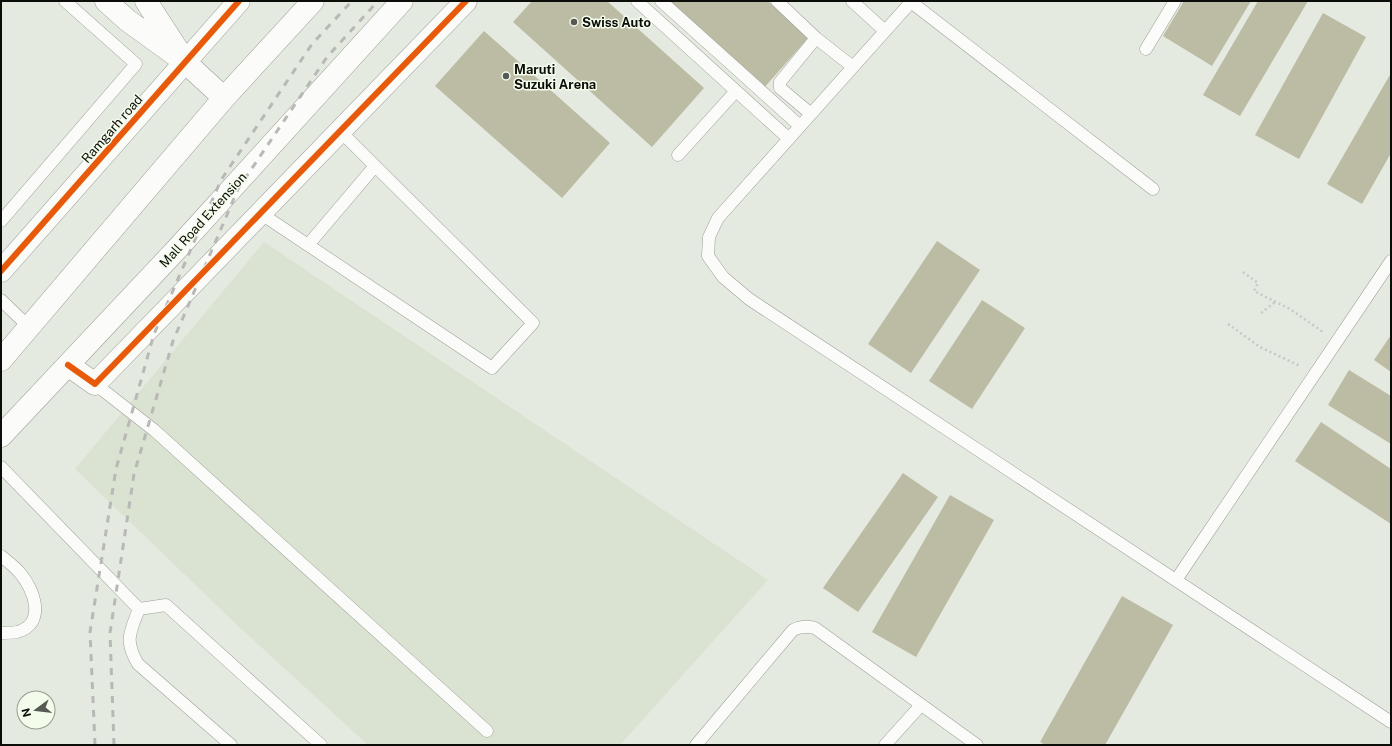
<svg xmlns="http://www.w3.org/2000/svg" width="1392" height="746" viewBox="0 0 1392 746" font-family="'Public Sans',sans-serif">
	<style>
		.built { fill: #dae2d1 }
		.building { fill: #bcbba4 }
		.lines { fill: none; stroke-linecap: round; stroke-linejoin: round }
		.service-casing { stroke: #9b9e97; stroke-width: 13 }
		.minor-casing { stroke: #9b9e97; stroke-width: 23 }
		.tertiary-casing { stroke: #9b9e97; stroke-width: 23 }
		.secondary-casing { stroke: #9b9e97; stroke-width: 23 }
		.path { stroke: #c8c9c6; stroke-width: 2.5; stroke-dasharray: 2 3; stroke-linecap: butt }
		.service { stroke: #fbfcfa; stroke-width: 12 }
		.minor { stroke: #fbfcfa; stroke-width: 22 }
		.tertiary { stroke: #fbfcfa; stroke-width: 22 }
		.secondary { stroke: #fbfcfa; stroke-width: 22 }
		.rail { stroke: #b8b9b7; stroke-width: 3; stroke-dasharray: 7 7; stroke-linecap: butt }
		.cycleway-casing { stroke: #f3fbea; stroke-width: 8 }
		.cycleway { stroke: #e8590c; stroke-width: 6 }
		.poi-dot { fill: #575a54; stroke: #f3fbea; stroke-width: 1.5 }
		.labels { text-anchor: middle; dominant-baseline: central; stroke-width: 3; stroke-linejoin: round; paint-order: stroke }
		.poi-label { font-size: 13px; font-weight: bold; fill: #0b0d08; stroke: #f3fbea; text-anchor: start }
		.street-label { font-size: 13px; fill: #0b0d08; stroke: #f3fbea }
	</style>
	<rect width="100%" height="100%" fill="#e5eae0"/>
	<path class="built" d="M264 242 768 580 620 745H368L236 624 75 469Z"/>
	<path class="building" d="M532 1H607L704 88 652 147 513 22Z
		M665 1H768L809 37 763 89Z
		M1184 1H1251L1212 66 1163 36Z
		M1258 1H1308L1240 116 1203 95Z
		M1323 13 1366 37 1299 159 1255 135Z
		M484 31 610 143 562 198 435 86Z
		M1391 73V153L1362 204 1327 184Z
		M937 241 980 270 911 373 868 344Z
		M982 300 1025 328 972 409 929 381Z
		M1391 335V372L1374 360Z
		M1349 370 1391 396V444L1328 405Z
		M1321 422 1391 469V524L1295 461Z
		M903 473 938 497 858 612 823 588Z
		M950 495 994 520 916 657 872 632Z
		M1122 596 1173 625 1105 745H1045L1040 742Z"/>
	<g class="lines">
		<g class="service-casing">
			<path id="service" d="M637 1 789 139
				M661 1 800 126
				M777 1 816 38 780 82V88L811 114
				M852 1 885 31
				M912 1 718 218 709 237 708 256 723 277 749 299 1391 722
				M911 2 1153 189
				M816 38 853 67
				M1146 49 1175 1
				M678 155 736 91
				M260 213 492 368 533 323 340 131
				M1 221 136 64 65 1
				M308 245 375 166
				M1 300 29 327
				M95 384 154 430 487 731
				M1 467 139 609
				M1 556C7 561 14 566 20 573 34 589 47 624 17 632 12 633 6 633 1 633
				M1176 580 1391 261
				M139 609 166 605 321 745
				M139 609C130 632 124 641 138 664L231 745
				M696 745 793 630C801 626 807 626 815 628L977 745
				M885 745 921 705"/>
		</g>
		<g class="minor-casing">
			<path id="minor" d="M1 271 239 1
				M68 365 95 384 466 1"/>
		</g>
		<g class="tertiary-casing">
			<path id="tertiary" d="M106 1 127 20 185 62 224 98
				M146 1 179 52"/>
		</g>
		<g class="secondary-casing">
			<path id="secondary" d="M1 360 224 98 313 1
				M1 436 176 250 402 1"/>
		</g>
		<path class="path" d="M1243 272 1258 283 1254 291 1290 309 1323 332
			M1261 313 1275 302
			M1228 324 1260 347 1300 366"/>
		<use href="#service" class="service"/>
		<use href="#minor" class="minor"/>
		<use href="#tertiary" class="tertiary"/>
		<use href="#secondary" class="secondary"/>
		<path class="rail" d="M95 745 90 632 116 469 154 334 221 180 312 44 352 1
			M114 745 110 633 134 474 173 341 238 189 327 57 378 1"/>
		<g class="cycleway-casing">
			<path id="cycleway" d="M1 271 239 1
				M68 365 95 384 466 1"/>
		</g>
		<use href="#cycleway" class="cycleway"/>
	</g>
	<g class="poi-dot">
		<circle cx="574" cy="22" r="4"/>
		<circle cx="506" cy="76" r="4"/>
	</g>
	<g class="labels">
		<g class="poi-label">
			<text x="582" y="22">Swiss Auto</text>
			<text x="514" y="69">Maruti<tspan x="514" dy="15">Suzuki Arena</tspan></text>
		</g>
		<g class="street-label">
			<text transform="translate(112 129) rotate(-49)">Ramgarh road</text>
			<text transform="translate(203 220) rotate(-48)">Mall Road Extension</text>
		</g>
	</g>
	<rect width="1392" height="746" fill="none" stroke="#0b0d08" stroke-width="4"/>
	<g transform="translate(36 710) rotate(255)"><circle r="19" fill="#f3fbea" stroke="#969c90"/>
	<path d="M0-3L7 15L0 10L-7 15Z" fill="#575a54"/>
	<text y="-6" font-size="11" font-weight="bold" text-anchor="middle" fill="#0b0d08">N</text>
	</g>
</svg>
